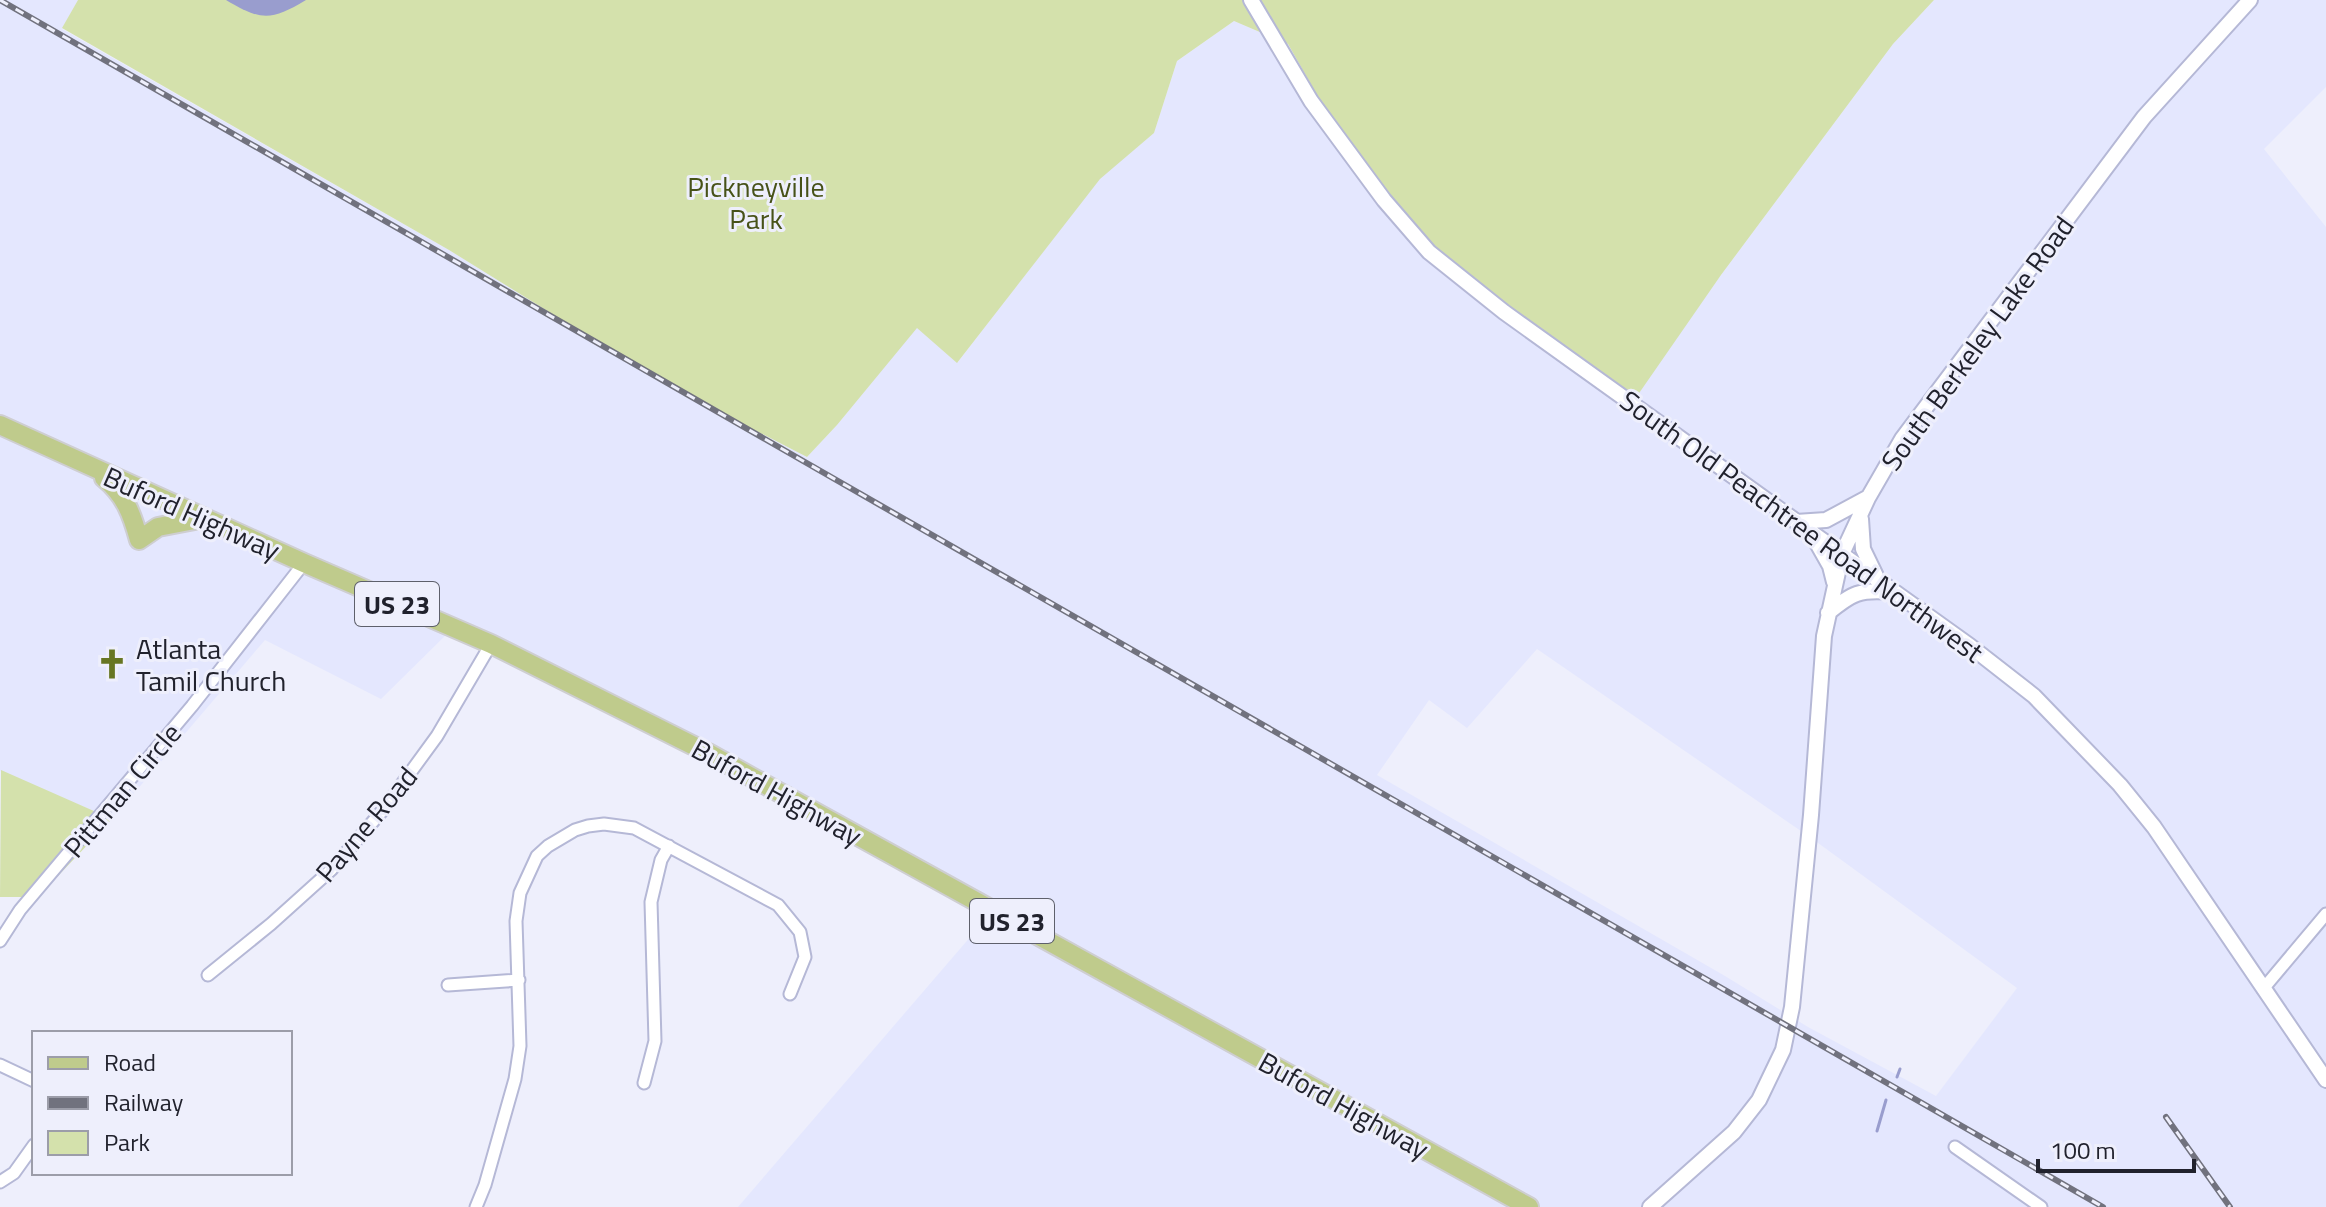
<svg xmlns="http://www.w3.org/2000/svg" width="2326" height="1207" viewBox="0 0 2326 1207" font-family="'Titillium Web',sans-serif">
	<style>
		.built { fill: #e4e7fe; fill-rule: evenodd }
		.green { fill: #d4e1ac }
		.water { fill: #999dce }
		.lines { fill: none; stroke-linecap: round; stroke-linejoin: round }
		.stream { stroke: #999dce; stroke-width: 3 }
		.minor-casing { stroke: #b5b8d6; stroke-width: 15 }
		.tertiary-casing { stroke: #b5b8d6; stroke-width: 18 }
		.primary-casing { stroke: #ceced1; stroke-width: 22 }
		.minor { stroke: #fff; stroke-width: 11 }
		.tertiary { stroke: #fff; stroke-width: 14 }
		.primary { stroke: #bfcb8c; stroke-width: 18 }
		.rail-casing { stroke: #71727e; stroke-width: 6 }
		.rail { stroke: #eeeffc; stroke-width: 3; stroke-dasharray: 9; stroke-linecap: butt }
		.labels { text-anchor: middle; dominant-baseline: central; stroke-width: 6; stroke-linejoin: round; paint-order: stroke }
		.shield { fill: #eeeffc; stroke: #5e606b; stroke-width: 2 }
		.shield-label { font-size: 26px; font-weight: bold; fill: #21222d }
		.park-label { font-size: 28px; fill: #475218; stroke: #eeeffc }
		.street-label { font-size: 28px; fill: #21222d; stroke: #eeeffc }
		.poi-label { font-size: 28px; fill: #21222d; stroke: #eeeffc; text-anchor: start }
	</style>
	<rect width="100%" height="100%" fill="#eeeffc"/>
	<path class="built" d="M0 0H78L62 29 449 250 665 384 807 457 837 425 917 327 958 362 1100 178 1154 133 1177 61 1234 21 1288 44 1326 111 1634 398 1721 275 1893 44 1934 0H2326V87L2264 149 2326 227V1207H738L990 914 617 707 451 630 381 699 265 640 112 819 0 771ZM1537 649 1814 840 2017 988 1936 1096 1808 1027 1725 976 1377 775 1429 700 1467 728Z"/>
	<path class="green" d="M78 0H1934L1893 44 1721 275 1635 399 1550 339 1447 261 1389 195 1326 111 1288 44 1234 21 1177 61 1154 133 1100 179 957 363 917 328 837 425 807 457 665 384 449 250 62 28Z
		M1 770 112 819 38 897H0Z"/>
	<path class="water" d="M226 0H306C271 21 261 21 226 0Z"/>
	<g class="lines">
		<path class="stream" d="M1897 1077 1900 1069
			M1877 1131 1886 1100"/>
		<g class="minor-casing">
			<path id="minor" d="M0 941 20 910 192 706 304 563
				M208 975 271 924 331 870 383 810 437 736 491 644
				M448 985 519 980
				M2263 989 2326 914
				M0 1065 34 1081
				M644 1083 655 1041 651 902 661 860 669 846
				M1955 1147 2041 1207
				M0 1182 14 1173 34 1145
				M476 1207 485 1185 515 1079 520 1046 516 921 520 893 537 856 548 846 575 830 588 826 604 824 634 828 778 905 800 932 805 957 790 994"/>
		</g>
		<g class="tertiary-casing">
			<path id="tertiary" d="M1251 0 1311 101 1384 200 1429 252 1504 312 1970 646 2034 696 2120 785 2154 827 2326 1080
				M1861 519 1863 549 1877 578
				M1796 522 1826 520 1867 498
				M1813 536 1830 566 1834 582
				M1828 613C1852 593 1860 589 1892 592
				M1650 1207 1734 1132 1759 1100 1783 1050 1792 1007 1811 815 1824 636 1842 554 1868 498 1902 439 2144 117 2250 0"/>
		</g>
		<g class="primary-casing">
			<path id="primary" d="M0 425 304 563 491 644 708 753 1529 1207
				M104 478C125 495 132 514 139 540L158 527 205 518"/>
		</g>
		<use href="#minor" class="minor"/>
		<use href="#tertiary" class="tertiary"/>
		<use href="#primary" class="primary"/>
		<g class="rail-casing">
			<path id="rail" d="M0 0 2103 1207
				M2166 1117 2230 1207"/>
		</g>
		<use href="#rail" class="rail"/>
	</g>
	<defs>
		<g id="church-bare" transform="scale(2.4)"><path d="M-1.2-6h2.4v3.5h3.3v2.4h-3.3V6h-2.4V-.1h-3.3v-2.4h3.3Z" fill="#677623" stroke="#eeeffc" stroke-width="2.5" paint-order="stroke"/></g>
	</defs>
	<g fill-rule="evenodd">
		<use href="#church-bare" x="112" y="664"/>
	</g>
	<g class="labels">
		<g class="shield">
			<rect x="355" y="582" width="84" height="44" rx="6"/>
			<rect x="970" y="899" width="84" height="44" rx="6"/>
		</g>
		<g class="shield-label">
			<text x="397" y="604">US 23</text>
			<text x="1012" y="921">US 23</text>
		</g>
		<g class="park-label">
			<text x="756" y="186">Pickneyville<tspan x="756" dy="32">Park</tspan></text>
		</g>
		<g class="street-label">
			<text transform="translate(1977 343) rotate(-54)">South Berkeley Lake Road</text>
			<text transform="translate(192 513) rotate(24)">Buford Highway</text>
			<text transform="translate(1802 526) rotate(36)">South Old Peachtree Road Northwest</text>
			<text transform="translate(122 790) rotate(-50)">Pittman Circle</text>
			<text transform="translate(777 792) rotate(29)">Buford Highway</text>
			<text transform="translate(366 824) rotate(-50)">Payne Road</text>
			<text transform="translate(1344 1105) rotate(29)">Buford Highway</text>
		</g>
		<g class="poi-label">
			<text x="136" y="648">Atlanta<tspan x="136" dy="32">Tamil Church</tspan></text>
		</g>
	</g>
	<rect x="32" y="1031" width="260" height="144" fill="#eeeffc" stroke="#9c9da9" stroke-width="2"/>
	<rect x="48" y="1057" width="40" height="12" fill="#bfcb8c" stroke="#9c9da9" stroke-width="2"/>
	<text x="104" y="1071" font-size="24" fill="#21222d">Road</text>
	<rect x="48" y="1097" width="40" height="12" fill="#71727e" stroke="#9c9da9" stroke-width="2"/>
	<text x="104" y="1111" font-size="24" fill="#21222d">Railway</text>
	<rect x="48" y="1131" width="40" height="24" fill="#d4e1ac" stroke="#9c9da9" stroke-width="2"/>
	<text x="104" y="1151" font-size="24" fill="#21222d">Park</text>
	<path d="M2038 1159v12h156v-12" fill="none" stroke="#21222d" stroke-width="4"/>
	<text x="2050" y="1159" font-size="24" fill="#21222d" stroke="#eeeffc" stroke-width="6" paint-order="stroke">100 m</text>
</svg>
